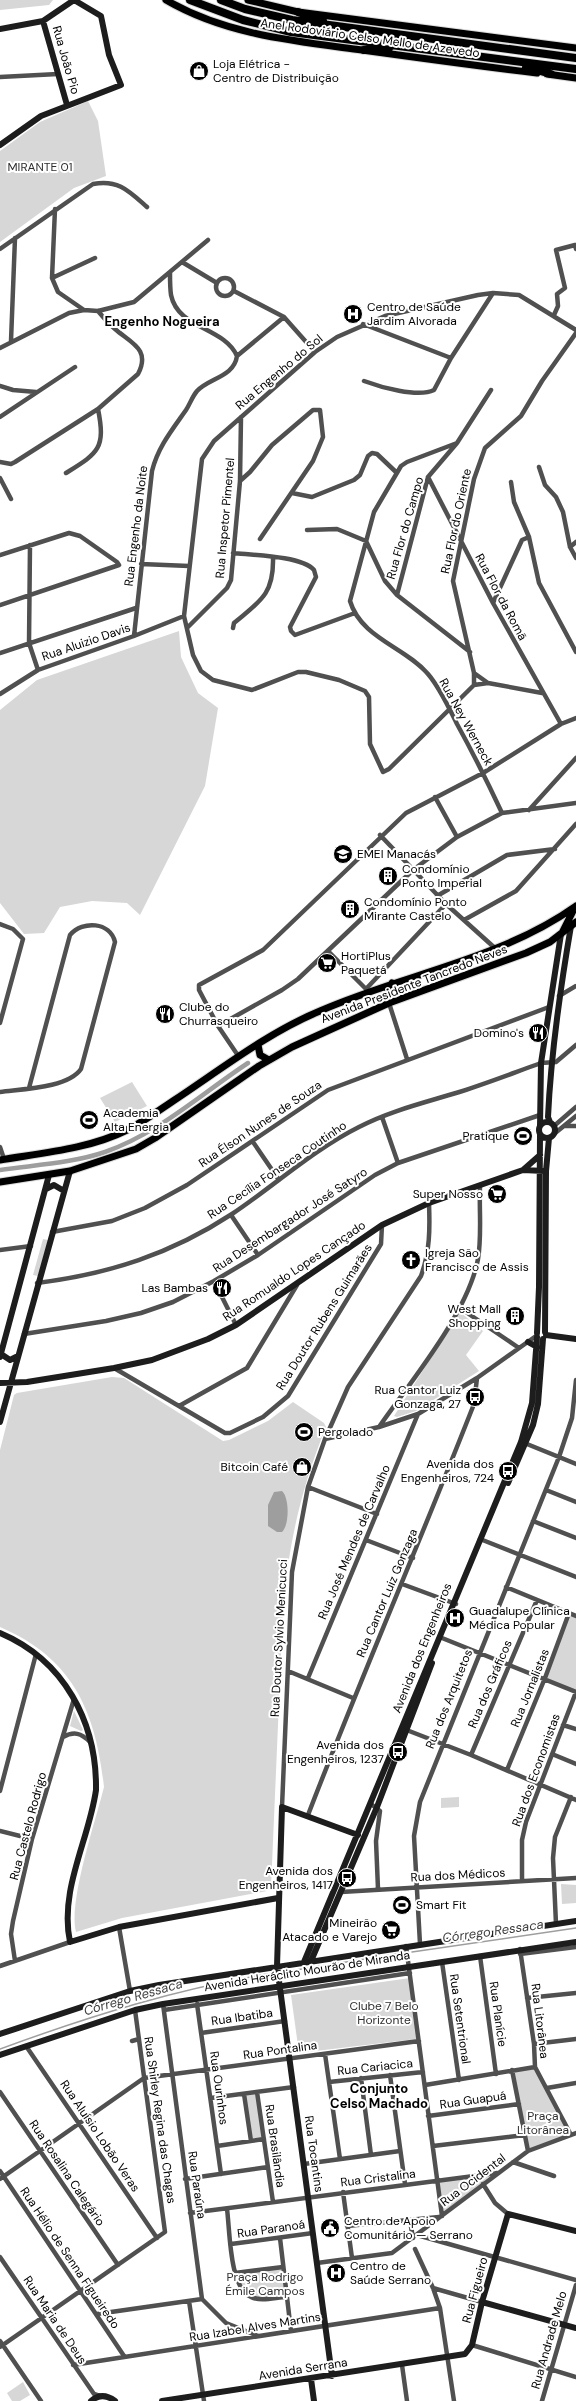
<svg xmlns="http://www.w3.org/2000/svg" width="576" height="2401" viewBox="0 0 576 2401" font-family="'DM Sans',sans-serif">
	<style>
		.green { fill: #d7d7d7 }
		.water { fill: #9e9e9e }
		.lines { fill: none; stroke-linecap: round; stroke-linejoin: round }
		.stream { stroke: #9e9e9e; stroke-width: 1.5 }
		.canal { stroke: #9e9e9e; stroke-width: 4.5 }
		.primary-casing { stroke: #dbdbdb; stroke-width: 9 }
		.highway-casing { stroke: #dbdbdb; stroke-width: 10 }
		.street { stroke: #505050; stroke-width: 4.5 }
		.secondary { stroke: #1d1d1d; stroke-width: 6 }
		.primary { stroke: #000; stroke-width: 7 }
		.highway { stroke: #000; stroke-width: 8 }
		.labels { text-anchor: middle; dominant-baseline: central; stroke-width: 4; stroke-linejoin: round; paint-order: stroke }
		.street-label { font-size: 12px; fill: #000; stroke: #fff }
		.poi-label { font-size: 12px; fill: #000; stroke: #fff; text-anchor: start }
		.park-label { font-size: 12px; fill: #2e2e2e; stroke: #fff }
		.neighbourhood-label { font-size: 13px; font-weight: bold; fill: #000; stroke: #fff }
		.water-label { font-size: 13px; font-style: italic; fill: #3f3f3f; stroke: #fff }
	</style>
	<rect width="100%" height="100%" fill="#fff"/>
	<path class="green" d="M0 0H53L49 5 0 10Z
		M88 101 98 121 106 176 74 188 0 242V151L40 122Z
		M179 631 181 657 198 693 218 708 205 786 140 915 127 903 92 901 60 907 44 933 24 934 0 903V710L37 680Z
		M132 1082 147 1106 115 1122 100 1098Z
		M43 1239 48 1240 38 1276 33 1275Z
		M460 1312 483 1331 466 1355 479 1371 416 1411 397 1417 394 1416Z
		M112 1377 124 1378 223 1441 229 1440 268 1421 293 1402 324 1423 326 1427C301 1488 289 1543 283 1608L271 1888 267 1891 122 1918 76 1932C68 1902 96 1820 104 1787 96 1712 73 1658 0 1627V1450L14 1395 17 1393Z
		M569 1613 576 1615V1692L545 1678Z
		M74 1711 83 1730 81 1731 70 1726Z
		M459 1797V1807L441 1808V1798Z
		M561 1884 576 1885V1903L562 1904Z
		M410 1978 418 2038 416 2039 299 2053 291 1995Z
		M535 2067 571 2135 528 2151 512 2070Z
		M257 2092 264 2139 251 2141 244 2094Z
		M497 2173 443 2214 439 2182Z
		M283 2267 287 2297 259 2299 246 2294 235 2273Z
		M23 2382 30 2395 20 2401H12L7 2393Z"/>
	<path class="water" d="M282 1491C289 1497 290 1524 282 1532H277L268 1526V1505L274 1492Z"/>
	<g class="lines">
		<path class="stream" d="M412 1952 576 1928
			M283 1972 403 1953
			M0 2049C90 2016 179 1988 274 1973"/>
		<path class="canal" d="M0 1170C34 1165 73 1163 105 1152 159 1133 201 1094 248 1063"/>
		<g class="primary-casing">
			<path id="primary" d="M166 0C226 35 295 41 362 50 420 58 478 66 537 73
				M248 0 298 12 576 48
				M547 74 576 78
				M562 933 573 911
				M389 1003 388 991 392 983
				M258 1045 260 1055 269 1060
				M0 1160C42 1153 89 1149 127 1130 143 1122 158 1111 173 1101 220 1070 267 1033 320 1011 404 974 500 960 576 906
				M0 1182 70 1171 136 1149 155 1138 259 1066 292 1047 389 1003 526 953 550 942 576 922"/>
		</g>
		<g class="highway-casing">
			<path id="highway" d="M190 0 243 20 291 32 576 69
				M221 0 245 9 292 20 576 58
				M298 12 323 21
				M364 50 389 48
				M526 67 551 74"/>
		</g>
		<path class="street" d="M0 77 58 74
			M55 209 52 278 58 292 84 310 98 311 134 302 208 240
			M0 249 93 184C118 179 129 191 147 207
			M182 262 217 283
			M170 273C170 280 170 288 171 295 178 329 224 327 237 356
			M216 287a9 9 0 1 1 18 0a9 9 0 1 1-18 0Z
			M52 278 95 258
			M234 291 284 317 315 352
			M554 315 558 306 557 294 565 288 556 250 575 245 576 249
			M363 324 451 358
			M11 341 15 238
			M0 348 69 313 84 310
			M237 356 284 317
			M364 381C380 387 418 398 434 390L451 358 493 293
			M0 386 13 390 36 392
			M0 417 75 367
			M457 443 407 462 401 466 374 512 350 601C361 638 405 647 428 674 440 688 449 708 457 724 473 753 488 783 502 813
			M0 462 11 464 15 462 98 409
			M539 467 545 485 556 497 563 512 570 547 576 558
			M66 473C98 453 106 449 98 409L138 374C151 349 131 343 115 329 109 324 103 317 98 311
			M428 477 493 603 561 724
			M0 478 11 499
			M240 481 250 472 272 445 313 410H320L323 437 313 461 260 539
			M511 482 514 502 529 537 539 583 576 652
			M292 493 312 497 354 480 360 475 368 456 372 453 377 454 397 473
			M307 530 337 529 366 541 385 581 397 595 470 652
			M30 545 29 643 38 670
			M570 547 576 542
			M233 553C252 555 302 556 314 570L316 577 290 627 291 631 295 635 355 613
			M0 555 69 533 80 536 117 562 119 565 0 605
			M141 564 189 566
			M397 595 428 477 457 443 491 390
			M493 603 522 540 529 537
			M187 628 227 588 231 580 240 481 241 417
			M233 628 234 623C259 602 274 595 273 558
			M134 636 152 471C158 447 172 430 186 410 190 404 192 397 197 391 209 378 234 377 237 356
			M0 653 136 608
			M474 673 488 683 542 693
			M488 683 474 685 389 769 383 772 370 744 369 697 365 691 339 680 306 672H298L252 690 213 680 201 671 193 655 184 616 202 459 214 441 315 352 337 337 385 316 478 295 493 293 519 295 576 330
			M474 685V673L453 581 474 479 485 448 521 416 542 381 576 333
			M0 694 38 670 134 636 184 616
			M435 797 457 837
			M529 810 576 758
			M380 835 446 904 496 949
			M437 896 507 855 555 849
			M464 920 516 891 576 824
			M0 924 13 929 23 939 0 1023
			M328 951 367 990
			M366 989 446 904
			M559 996 576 986
			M389 1003 407 1059
			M218 1026 282 990 298 979 413 870 457 837 502 813 576 803
			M239 1057 218 1026 199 990V985L263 950 406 813 483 773 561 724 576 718
			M0 1092C22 1089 68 1088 81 1069L115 942C110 922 83 920 70 935L29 1088
			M382 1117 398 1163
			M554 1126 576 1107
			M565 1126H576
			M554 1134 576 1116
			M253 1142 279 1180
			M0 1147 4 1159
			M231 1215 258 1255
			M52 1232 112 1221 145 1208 187 1185 328 1090 549 1007
			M0 1250 31 1246
			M214 1281 236 1325
			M37 1283C109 1274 171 1254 232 1214 274 1186 313 1150 359 1127 390 1111 423 1103 456 1093 485 1084 513 1073 541 1063L556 1062 576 1045
			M460 1308 519 1348
			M24 1334 106 1321 141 1313 173 1302 214 1281 258 1255 375 1175 398 1163 540 1115
			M114 1368 225 1433H230L263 1417 288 1396 381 1244 382 1225
			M179 1406 247 1368 297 1285
			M379 1427C411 1381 468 1313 478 1259 482 1236 479 1210 480 1186
			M325 1439 379 1427 418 1414 477 1378 536 1336
			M522 1442 576 1464
			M308 1487 377 1514
			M546 1490 576 1502
			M533 1521 576 1538
			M480 1539 576 1577
			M366 1540 413 1558
			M402 1584 456 1604
			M506 1587 576 1616
			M442 1638 576 1692
			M288 1671 353 1698
			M308 1678 418 1414
			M563 1725 576 1729
			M404 1729 471 1755 576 1800
			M63 1737C74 1731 81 1733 90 1742
			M552 1754 576 1764
			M471 1755 537 1600
			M507 1770 545 1678 569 1613
			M0 1791 36 1654
			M371 1804 380 1811 376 1841 378 1889
			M282 1807 292 1572 308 1487 325 1439 348 1387 421 1276C430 1251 430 1229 429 1203
			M308 1815C361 1677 420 1542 474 1404L477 1378
			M0 1831 32 1839
			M522 1881V1840L526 1822 576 1692
			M341 1892 576 1878
			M556 1924 553 1858 555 1837 571 1797
			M119 1927 130 1991
			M420 1944 414 1836 420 1802 559 1457 572 1418 576 1380
			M406 1946 442 2216
			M520 1949 534 2044 535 2067 571 2135
			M520 1954 576 1947
			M480 1956 496 2074
			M15 1961 11 1934 13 1921 32 1839 74 1699
			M442 1962 459 2080
			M0 1966 70 1942
			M527 1998 576 1993
			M163 2004 202 2299 226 2323 258 2336
			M197 2004 221 2174
			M164 2010 410 1973
			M201 2033 285 2021
			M132 2041 139 2039
			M534 2044 576 2039
			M26 2046 157 2238
			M325 2054 340 2159
			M512 2070 528 2151
			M390 2075 405 2184
			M361 2078 371 2155
			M329 2082 423 2072
			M425 2085 535 2067
			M547 2088 576 2083
			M0 2092 118 2265
			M257 2092 273 2202
			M244 2094 251 2141
			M211 2098 294 2087
			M428 2116 519 2104
			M217 2146 264 2139
			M433 2146 525 2135
			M513 2162 554 2176
			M304 2164 400 2151
			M0 2171 124 2356
			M0 2179 144 2078 419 2041
			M185 2179 268 2167
			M483 2184 495 2203 508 2214
			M343 2192 352 2258
			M227 2209C230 2230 229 2288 251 2297 261 2302 277 2297 287 2297
			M190 2213 497 2173
			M410 2221 413 2238
			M347 2226 439 2217
			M417 2235 576 2280
			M280 2238 291 2331
			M231 2244 313 2233
			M415 2249 433 2288 440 2308 454 2401
			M0 2257 94 2394 100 2396
			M317 2263 392 2253 528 2151 576 2133
			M235 2273 283 2267
			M433 2288 482 2302
			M189 2301 204 2401
			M97 2314 202 2299
			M0 2341 41 2401
			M472 2345 576 2377
			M0 2347 165 2232 135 2010
			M73 2365 440 2308
			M402 2365 407 2401
			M542 2401 576 2285"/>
		<path class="secondary" d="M43 21 67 105
			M0 29 43 21 74 0
			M0 145 41 116 121 85 109 55 101 16 74 0
			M539 1130a8 8 0 1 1 16 0a8 8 0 1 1-16 0Z
			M550 1122 548 1117C551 1052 560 990 571 926
			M540 1126 541 1063 561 934
			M523 1170 544 1171
			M46 1189 54 1185 64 1191
			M545 1332 546 1171 549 1138
			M537 1333 539 1287 540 1134
			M546 1335 576 1339
			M528 1342 537 1347
			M1 1354 10 1360 18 1356
			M0 1357 49 1175
			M0 1383 27 1382 114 1368 152 1360 208 1339 236 1325 382 1225 429 1203 523 1170 540 1155
			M0 1422 70 1171
			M508 1483 533 1425 538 1404 543 1339
			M0 1633C64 1660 97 1722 96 1790 89 1840 59 1890 70 1942L119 1927 278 1898
			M311 1961 377 1807 432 1663
			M304 1962 521 1442 532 1403 537 1337
			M0 2034 130 1991 159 1985 576 1921
			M0 2055 135 2010 163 2004 576 1942
			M482 2302 576 2328
			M332 2376 277 1966 282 1807 358 1835
			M311 2379 314 2401
			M91 2401C99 2394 107 2395 115 2401
			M162 2401 465 2354 472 2345 482 2302 508 2214 576 2231"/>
		<use href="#primary" class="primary"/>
		<use href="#highway" class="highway"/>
	</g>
	<defs>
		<g id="shop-disc" transform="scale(1)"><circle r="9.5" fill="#000" stroke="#fff"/><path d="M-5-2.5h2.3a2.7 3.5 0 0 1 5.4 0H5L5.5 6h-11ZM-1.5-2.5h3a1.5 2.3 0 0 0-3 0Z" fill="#fff"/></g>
		<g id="hospital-disc" transform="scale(1)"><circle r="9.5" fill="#000" stroke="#fff"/><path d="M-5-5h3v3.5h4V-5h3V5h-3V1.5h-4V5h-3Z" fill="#fff"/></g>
		<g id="school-disc" transform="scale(1)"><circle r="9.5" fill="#000" stroke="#fff"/><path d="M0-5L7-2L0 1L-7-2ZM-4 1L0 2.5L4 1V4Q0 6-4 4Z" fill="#fff"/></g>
		<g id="building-disc" transform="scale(1)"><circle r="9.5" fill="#000" stroke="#fff"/><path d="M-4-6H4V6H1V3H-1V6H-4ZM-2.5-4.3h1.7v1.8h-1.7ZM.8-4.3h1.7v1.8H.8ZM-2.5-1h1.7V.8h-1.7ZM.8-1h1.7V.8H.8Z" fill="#fff"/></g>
		<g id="supermarket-disc" transform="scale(1)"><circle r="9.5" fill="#000" stroke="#fff"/><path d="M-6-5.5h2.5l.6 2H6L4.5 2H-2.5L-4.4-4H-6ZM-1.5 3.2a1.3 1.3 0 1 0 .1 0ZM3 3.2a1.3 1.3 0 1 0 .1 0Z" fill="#fff"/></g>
		<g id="restaurant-disc" transform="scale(1)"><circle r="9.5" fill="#000" stroke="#fff"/><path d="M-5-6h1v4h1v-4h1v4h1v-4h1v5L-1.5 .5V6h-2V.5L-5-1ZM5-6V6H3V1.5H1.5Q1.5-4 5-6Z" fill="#fff"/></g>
		<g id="stadium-disc" transform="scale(1)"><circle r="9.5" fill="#000" stroke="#fff"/><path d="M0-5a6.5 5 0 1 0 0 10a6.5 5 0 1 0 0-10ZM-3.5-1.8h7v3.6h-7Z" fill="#fff"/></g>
		<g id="church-disc" transform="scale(1)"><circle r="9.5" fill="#000" stroke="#fff"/><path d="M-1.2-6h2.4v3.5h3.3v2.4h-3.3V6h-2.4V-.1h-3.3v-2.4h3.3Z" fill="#fff"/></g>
		<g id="bus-disc" transform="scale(1)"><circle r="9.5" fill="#000" stroke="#fff"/><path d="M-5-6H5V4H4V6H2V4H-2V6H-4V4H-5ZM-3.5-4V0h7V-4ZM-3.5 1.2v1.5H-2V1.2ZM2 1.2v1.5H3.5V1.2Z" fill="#fff"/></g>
		<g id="civic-disc" transform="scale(1)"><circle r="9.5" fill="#000" stroke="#fff"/><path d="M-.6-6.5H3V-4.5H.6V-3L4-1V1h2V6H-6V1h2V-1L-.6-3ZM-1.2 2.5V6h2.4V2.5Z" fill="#fff"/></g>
	</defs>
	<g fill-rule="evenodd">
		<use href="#shop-disc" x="199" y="71"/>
		<use href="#hospital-disc" x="353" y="314"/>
		<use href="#school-disc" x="343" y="854"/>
		<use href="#building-disc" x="388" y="876"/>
		<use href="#building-disc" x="350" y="909"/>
		<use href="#supermarket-disc" x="327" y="963"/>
		<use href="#restaurant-disc" x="165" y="1014"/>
		<use href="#restaurant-disc" x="538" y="1033"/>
		<use href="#stadium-disc" x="89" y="1120"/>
		<use href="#stadium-disc" x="523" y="1136"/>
		<use href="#supermarket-disc" x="497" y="1194"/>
		<use href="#church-disc" x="411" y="1260"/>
		<use href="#restaurant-disc" x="222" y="1288"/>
		<use href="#building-disc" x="515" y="1316"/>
		<use href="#bus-disc" x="475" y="1397"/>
		<use href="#stadium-disc" x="304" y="1432"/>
		<use href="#shop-disc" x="302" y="1467"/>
		<use href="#bus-disc" x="508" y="1471"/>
		<use href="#hospital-disc" x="455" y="1618"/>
		<use href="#bus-disc" x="398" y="1752"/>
		<use href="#bus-disc" x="347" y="1878"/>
		<use href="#stadium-disc" x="402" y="1905"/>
		<use href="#supermarket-disc" x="391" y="1930"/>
		<use href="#civic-disc" x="330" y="2228"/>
		<use href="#hospital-disc" x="336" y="2273"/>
	</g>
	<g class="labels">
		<g class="street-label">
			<text transform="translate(370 38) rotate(8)">Anel Rodoviário Celso Mello de Azevedo</text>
			<text transform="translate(66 60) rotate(74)">Rua João Pio</text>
			<text transform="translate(279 372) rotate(-40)">Rua Engenho do Sol</text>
			<text transform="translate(225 518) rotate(-85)">Rua Inspetor Pimentel</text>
			<text transform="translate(456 521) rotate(-78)">Rua Flor do Oriente</text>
			<text transform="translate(136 526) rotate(-83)">Rua Engenho da Noite</text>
			<text transform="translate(405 528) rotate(-74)">Rua Flor do Campo</text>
			<text transform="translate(501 597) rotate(62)">Rua Flor da Romã</text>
			<text transform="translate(86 642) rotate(-19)">Rua Aluizio Davis</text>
			<text transform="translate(466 722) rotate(61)">Rua Ney Werneck</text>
			<text transform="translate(414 984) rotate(-21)">Avenida Presidente Tancredo Neves</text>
			<text transform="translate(260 1124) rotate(-34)">Rua Élson Nunes de Souza</text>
			<text transform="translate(277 1170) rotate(-34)">Rua Cecília Fonseca Coutinho</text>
			<text transform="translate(290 1220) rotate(-33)">Rua Desembargador José Satyro</text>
			<text transform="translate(294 1271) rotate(-34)">Rua Romualdo Lopes Cançado</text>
			<text transform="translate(324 1317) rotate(-58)">Rua Doutor Rubens Guimarães</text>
			<text transform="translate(354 1542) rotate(-67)">Rua José Mendes de Carvalho</text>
			<text transform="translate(387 1593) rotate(-67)">Rua Cantor Luiz Gonzaga</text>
			<text transform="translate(279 1638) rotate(-87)">Rua Doutor Sylvio Menicucci</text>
			<text transform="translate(422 1648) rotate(-68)">Avenida dos Engenheiros</text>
			<text transform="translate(490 1684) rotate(-67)">Rua dos Gráficos</text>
			<text transform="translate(530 1688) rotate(-68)">Rua Jornalistas</text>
			<text transform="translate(449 1699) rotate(-68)">Rua dos Arquitetos</text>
			<text transform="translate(536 1770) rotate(-70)">Rua dos Economistas</text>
			<text transform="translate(28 1826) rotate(-75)">Rua Castelo Rodrigo</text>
			<text transform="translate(458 1875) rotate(-3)">Rua dos Médicos</text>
			<text transform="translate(307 1971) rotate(-9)">Avenida Heráclito Mourão de Miranda</text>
			<text transform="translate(498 2014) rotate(82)">Rua Planície</text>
			<text transform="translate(242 2017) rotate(-8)">Rua Ibatiba</text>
			<text transform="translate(460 2019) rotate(82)">Rua Setentrional</text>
			<text transform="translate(540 2021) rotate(83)">Rua Litorânea</text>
			<text transform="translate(280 2050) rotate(-8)">Rua Pontalina</text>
			<text transform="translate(375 2067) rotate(-6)">Rua Cariacica</text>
			<text transform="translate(219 2088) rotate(82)">Rua Ourinhos</text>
			<text transform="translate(473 2100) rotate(-8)">Rua Guapuá</text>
			<text transform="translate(160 2120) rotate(82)">Rua Shirley Regina das Chagas</text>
			<text transform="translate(100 2136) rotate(56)">Rua Aluísio Lobão Veras</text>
			<text transform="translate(275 2146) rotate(82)">Rua Brasilândia</text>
			<text transform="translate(314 2154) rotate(82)">Rua Tocantins</text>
			<text transform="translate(67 2173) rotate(56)">Rua Rosalina Calegário</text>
			<text transform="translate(378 2178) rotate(-7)">Rua Cristalina</text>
			<text transform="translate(473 2180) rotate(-37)">Rua Ocidental</text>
			<text transform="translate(197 2185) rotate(82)">Rua Paraúna</text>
			<text transform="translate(271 2229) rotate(-8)">Rua Paranoá</text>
			<text transform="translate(70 2258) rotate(56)">Rua Hélio de Senna Figueiredo</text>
			<text transform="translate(475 2290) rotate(-75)">Rua Figueiro</text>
			<text transform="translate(55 2320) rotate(56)">Rua Maria de Deus</text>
			<text transform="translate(255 2327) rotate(-9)">Rua Izabel Alves Martins</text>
			<text transform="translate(549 2340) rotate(-74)">Rua Andrade Melo</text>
			<text transform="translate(303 2369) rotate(-9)">Avenida Serrana</text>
		</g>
		<g class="poi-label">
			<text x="213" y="64">Loja Elétrica -<tspan x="213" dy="14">Centro de Distribuição</tspan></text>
			<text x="367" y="307">Centro de Saúde<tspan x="367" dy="14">Jardim Alvorada</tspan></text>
			<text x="357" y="854">EMEI Manacás</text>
			<text x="402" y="869">Condomínio<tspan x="402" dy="14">Ponto Imperial</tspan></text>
			<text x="364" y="902">Condomínio Ponto<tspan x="364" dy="14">Mirante Castelo</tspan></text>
			<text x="341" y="956">HortiPlus<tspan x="341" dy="14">Paquetá</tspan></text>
			<text x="179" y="1007">Clube do<tspan x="179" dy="14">Churrasqueiro</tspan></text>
			<text x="524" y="1033" text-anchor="end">Domino's</text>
			<text x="103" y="1113">Academia<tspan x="103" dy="14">Alta Energia</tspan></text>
			<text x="509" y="1136" text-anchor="end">Pratique</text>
			<text x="483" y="1194" text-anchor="end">Super Nosso</text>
			<text x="425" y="1253">Igreja São<tspan x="425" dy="14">Francisco de Assis</tspan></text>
			<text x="208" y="1288" text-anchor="end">Las Bambas</text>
			<text x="501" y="1309" text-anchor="end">West Mall<tspan x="501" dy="14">Shopping</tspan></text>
			<text x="461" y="1390" text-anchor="end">Rua Cantor Luiz<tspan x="461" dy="14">Gonzaga, 27</tspan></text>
			<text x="318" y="1432">Pergolado</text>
			<text x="494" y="1464" text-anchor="end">Avenida dos<tspan x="494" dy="14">Engenheiros, 724</tspan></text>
			<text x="288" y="1467" text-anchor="end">Bitcoin Café</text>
			<text x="469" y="1611">Guadalupe Clínica<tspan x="469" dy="14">Médica Popular</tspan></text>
			<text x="384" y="1745" text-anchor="end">Avenida dos<tspan x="384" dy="14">Engenheiros, 1237</tspan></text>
			<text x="333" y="1871" text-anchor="end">Avenida dos<tspan x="333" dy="14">Engenheiros, 1417</tspan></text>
			<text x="416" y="1905">Smart Fit</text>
			<text x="377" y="1923" text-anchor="end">Mineirão<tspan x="377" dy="14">Atacado e Varejo</tspan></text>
			<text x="344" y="2221">Centro de Apoio<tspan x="344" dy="14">Comunitário — Serrano</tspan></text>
			<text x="350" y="2266">Centro de<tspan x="350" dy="14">Saúde Serrano</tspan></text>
		</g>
		<g class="park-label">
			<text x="40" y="167">MIRANTE 01</text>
			<text x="384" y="2006">Clube 7 Belo<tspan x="384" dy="14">Horizonte</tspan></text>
			<text x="543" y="2116">Praça<tspan x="543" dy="14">Litorânea</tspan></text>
			<text x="265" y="2277">Praça Rodrigo<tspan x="265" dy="14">Émile Campos</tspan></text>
		</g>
		<g class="neighbourhood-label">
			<text x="162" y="321">Engenho Nogueira</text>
			<text x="379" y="2088">Conjunto<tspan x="379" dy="15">Celso Machado</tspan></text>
		</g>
		<g class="water-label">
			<text transform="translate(493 1931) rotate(-8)">Córrego Ressaca</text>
			<text transform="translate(133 1997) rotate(-16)">Córrego Ressaca</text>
		</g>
	</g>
</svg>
